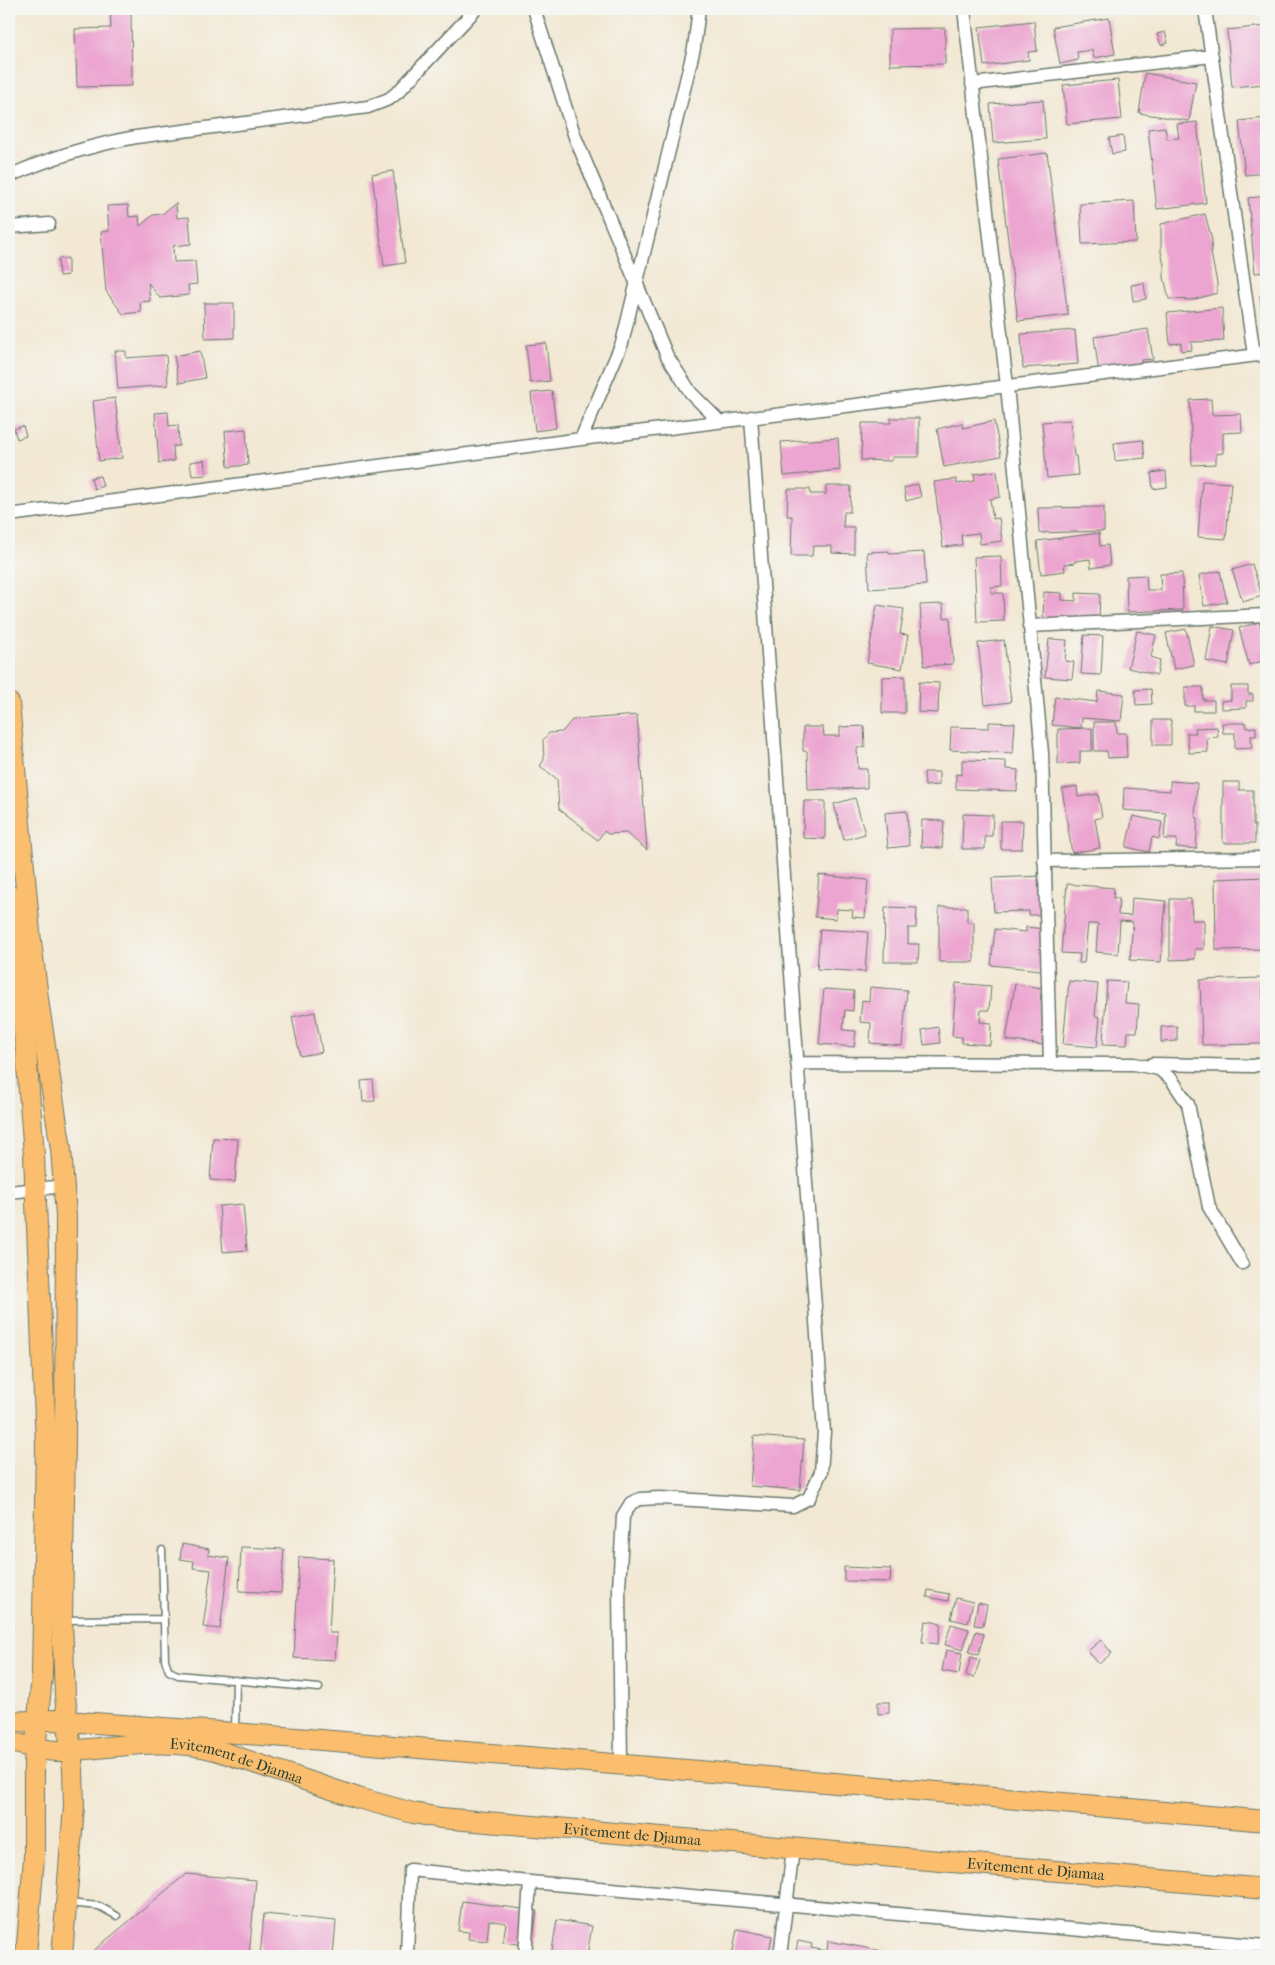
<svg xmlns="http://www.w3.org/2000/svg" width="1275" height="1965" viewBox="0 0 1275 1965" font-family="'IM FELL French Canon',serif">
	<style>
		.building { fill: #eca4d0 }
		.lines { fill: none; stroke-linecap: round; stroke-linejoin: round }
		.service-casing { stroke: #69796c; stroke-width: 9 }
		.minor-casing { stroke: #69796c; stroke-width: 15 }
		.primary-casing { stroke: #69796c; stroke-width: 22 }
		.service { stroke: #fff; stroke-width: 6 }
		.minor { stroke: #fff; stroke-width: 12 }
		.primary { stroke: #fabe6e; stroke-width: 20 }
		.labels { text-anchor: middle; dominant-baseline: central; stroke-width: 4; stroke-linejoin: round; paint-order: stroke }
		.street-label { font-size: 15px; fill: #1f3d34; stroke: #f6f6f2 }
	</style>
	<rect width="100%" height="100%" fill="#f6f6f2"/>
	<filter id="ink" filterUnits="userSpaceOnUse"><feTurbulence type="fractalNoise" baseFrequency=".02" numOctaves="2"/><feDisplacementMap in="SourceGraphic" scale="10" xChannelSelector="R" yChannelSelector="G"/><feConvolveMatrix kernelMatrix="1 2 1 2 8 2 1 2 1" color-interpolation-filters="sRGB"/></filter>
	<filter id="wash" filterUnits="userSpaceOnUse"><feTurbulence type="fractalNoise" baseFrequency=".0096" numOctaves="4" result="noise"/><feDisplacementMap in="SourceGraphic" scale="20" xChannelSelector="R" yChannelSelector="G"/><feGaussianBlur stdDeviation="1.12" result="paint"/><feColorMatrix in="noise" values="0 0 0 0 0 0 0 0 0 0 0 0 0 0 0 0 0 1.4 0 .05"/><feComposite in="paint" operator="in"/></filter>
	<g filter="url(#wash)">
		<rect width="100%" height="100%" fill="#f2e8d3"/>
		<g id="blocks">
			<path class="building" d="M110 9H131L132 86 77 87 75 29 111 28Z
				M1109 18 1115 54 1094 58 1092 50 1077 52 1078 60 1060 64 1053 27Z
				M1034 21 1037 51 1028 52 1029 60 984 66 979 27Z
				M1266 26V84L1232 87 1227 30Z
				M945 28V64L890 65V29Z
				M1165 32 1168 43 1161 45 1157 34Z
				M1145 73 1196 82 1189 121 1139 113Z
				M1118 80 1122 119 1067 124 1063 85Z
				M1043 100 1046 139 993 143 990 104Z
				M1266 118V173L1245 175 1239 121Z
				M1197 122 1206 203 1157 209 1148 129 1165 127 1167 139 1179 138 1177 124Z
				M1123 136 1125 152 1112 154 1109 138Z
				M1047 153 1068 315 1018 321 998 159Z
				M393 171 405 263 384 266 372 174Z
				M1266 196V272L1255 273 1248 198Z
				M1134 201 1136 242 1082 244 1080 204Z
				M176 203 177 218 189 217 191 244 173 246 174 262 195 261 197 284 188 285 189 295 160 298 148 283 150 301 140 302 141 312 123 314 106 291 101 232 109 231 107 206 128 205 129 217 139 216 140 226 153 215 162 214Z
				M1205 214 1212 240 1211 253 1217 283V293L1192 300 1169 299 1164 277V265L1161 252V224Z
				M68 258V275L59 276 58 259Z
				M1144 283 1146 299 1133 301 1131 285Z
				M1260 295H1266V349H1265Z
				M204 303H234V338L205 339Z
				M1222 308 1224 341 1191 342 1192 350 1181 351V343L1170 344 1167 313Z
				M1148 329 1153 359 1141 360 1142 366 1099 373 1094 337Z
				M1075 330 1078 364 1023 368 1021 334Z
				M546 343 550 381 530 383 526 345Z
				M115 351H126V358L166 355 168 385 118 389Z
				M200 351 205 378 179 383 174 356Z
				M552 391 556 428 535 431 531 393Z
				M115 398 122 458 99 461 93 401Z
				M1211 399 1212 415 1241 414 1242 432 1223 433V453L1216 454V464L1192 465 1190 400Z
				M168 412 169 426 178 425 179 446H173L174 461 159 463 155 413Z
				M891 418H919V457H892V461L861 460 862 423H891Z
				M1070 420 1074 456H1076L1078 475 1047 478 1042 422Z
				M994 421 1001 456 944 467 937 429 962 423 963 428Z
				M23 426 26 436 17 439 14 429Z
				M246 429 248 465 228 467 225 431Z
				M838 438 840 470 784 476 781 442Z
				M1143 440 1145 458 1115 461 1114 443Z
				M204 460 206 475 192 476 190 462Z
				M997 471 1000 497 990 499 993 519 999 518 1002 541 980 544 979 533 961 535 962 545 943 547 934 482 956 479 957 484 975 481 974 474Z
				M1166 471 1167 487 1153 489 1151 473Z
				M100 476 103 486 94 489 91 478Z
				M1202 481 1231 483 1226 539 1198 537Z
				M918 484 921 497 906 501 904 488Z
				M826 486H851L850 512H844L843 527H854V554L832 553V546H813L812 556H791L792 516H787L788 489H810V494H826Z
				M1104 507V531L1039 533 1038 508Z
				M1099 533 1100 546 1108 545 1110 565 1091 568 1090 559 1075 561V563L1064 564 1065 571 1041 574 1037 541Z
				M889 551V554L924 552 926 585 869 589 867 552Z
				M1001 556 1002 586 991 587V593H1003L1004 621 977 622 974 557Z
				M1252 564 1262 596 1243 602 1232 570Z
				M1220 571 1227 602 1204 606 1199 575Z
				M1182 573 1183 610 1127 612 1126 576 1146 575 1147 590H1161L1160 574Z
				M1044 592 1062 593V600L1076 601V593L1100 594 1099 621 1043 619Z
				M943 604 944 618 950 617 953 664 924 666 920 605Z
				M877 605 904 609 900 634 908 635 902 669 867 663Z
				M1259 622 1266 649V660L1249 665 1239 628Z
				M1212 626 1234 630 1228 665 1206 661Z
				M1186 629 1194 665 1174 669 1166 633Z
				M1137 631 1156 635 1151 657 1160 660 1157 675 1128 668Z
				M1084 635 1103 636 1101 675 1081 674Z
				M1049 639 1067 640 1065 661 1074 662 1072 679 1045 677Z
				M1004 640 1011 702 985 705 978 643Z
				M905 676V713H882V677Z
				M919 682 939 683 938 713 918 712Z
				M1231 686H1248V694H1253V701H1246V708L1221 709V701L1231 700Z
				M1185 687H1203V700H1214V711H1194V706H1185Z
				M1151 689 1152 704 1136 705 1135 690Z
				M1098 691 1124 694 1121 721 1082 718 1081 728 1052 725 1055 697 1097 702Z
				M637 715 647 850 626 833 608 834 604 831 598 840 582 828H584L559 809 557 779 540 766 544 760 543 740 549 733 562 732 572 720Z
				M1153 720H1171V745H1153Z
				M989 722 1015 723 1013 753 950 750 951 727 989 728Z
				M1094 722H1116L1117 733H1126L1127 757 1108 758 1107 751H1094Z
				M1222 723H1246V728L1256 727V736H1251L1252 748 1235 749V733H1223Z
				M864 726 865 747 857 748 858 769H867V788L808 790 807 751H803V727H823L824 736H840V727Z
				M1217 727 1218 737 1207 738 1208 752 1189 753 1187 733H1196L1195 728Z
				M1092 728V751H1080V763L1058 764V729Z
				M962 760 1006 761V769L1018 770 1017 791 956 789V774L962 775Z
				M924 772H939V785L925 786Z
				M1170 781 1197 783 1195 817 1198 818 1196 849 1176 847 1177 839H1164L1166 813 1123 810 1124 788 1170 791Z
				M1223 782H1239V790H1253V825H1255V843H1223Z
				M1077 786 1078 797 1098 794 1102 817 1095 819 1100 848 1072 853 1062 789Z
				M855 798 865 834 844 840 834 804Z
				M804 801H825V839L803 838Z
				M907 811 909 846 888 848 885 813Z
				M963 814 993 815 992 836H985V849H962Z
				M1133 816 1162 822 1159 839 1152 837 1149 852 1126 847Z
				M922 820 944 821 942 848 921 847Z
				M1001 821H1023L1022 849H1001Z
				M819 875 868 880 865 918 852 917 853 910 837 909 836 919 815 917Z
				M1043 876 1044 915H1029V911L994 912 992 878Z
				M1266 877V949L1216 950 1215 879Z
				M1067 884 1114 888 1113 898H1119L1118 915 1131 916 1132 898 1166 901 1161 962 1130 960 1133 922 1120 921 1118 954 1096 952 1098 924H1088L1084 963H1079L1080 954 1061 953Z
				M1170 899H1191L1192 920H1204V949H1195V959L1170 960Z
				M885 907 917 908 916 928H908V944H919L918 962H884Z
				M939 907H967V922H974V962H939Z
				M1026 927 1045 929 1041 970 991 965 995 929 1026 932Z
				M820 929 868 932 865 972 817 969Z
				M1262 978 1263 1002H1266V1032H1263L1264 1044 1202 1045 1200 980Z
				M1069 981 1098 984 1095 1016 1100 1017 1097 1047 1063 1044Z
				M1107 981 1127 982 1125 1003 1139 1004 1137 1032H1128L1127 1045 1103 1044Z
				M956 983 991 986 989 1010H981L980 1022 991 1023 990 1045 962 1043V1037L952 1036Z
				M1015 984 1042 988 1040 1000 1050 1002 1043 1045 1006 1040Z
				M870 987 907 990 902 1046 870 1043 871 1023 860 1022 862 1000 869 1001Z
				M824 989 854 991 853 1011 845 1010 843 1030 856 1031 854 1047 819 1044Z
				M315 1012 322 1052 300 1056 292 1017Z
				M1177 1026V1041L1161 1042V1027Z
				M938 1027 940 1043 924 1045 922 1030Z
				M373 1080 375 1101 363 1102 361 1081Z
				M213 1138 238 1139 235 1182 210 1180Z
				M243 1204 247 1250 223 1252 219 1206Z
				M754 1436 804 1440 800 1490 750 1486Z
				M182 1544 209 1549 208 1555 229 1558 220 1629 203 1627 211 1570 193 1568 194 1561 180 1559Z
				M241 1547 284 1549 281 1593 239 1591Z
				M299 1557 333 1559 329 1633H337L335 1660 294 1658Z
				M844 1567 891 1569 890 1582 844 1581Z
				M928 1590 949 1594 948 1601 927 1597Z
				M956 1598 973 1602 968 1623 951 1619Z
				M978 1603 987 1605 983 1626 974 1625Z
				M925 1621 941 1623 938 1644 922 1642Z
				M951 1624 969 1629 963 1650 945 1645Z
				M976 1631 984 1634 978 1655 969 1652Z
				M1101 1640 1112 1653 1099 1664 1088 1651Z
				M946 1650 962 1653 959 1674 942 1671Z
				M971 1657 980 1660 974 1678 966 1675Z
				M878 1702H889V1713L878 1714Z
				M186 1874 256 1880 249 1956H87Z
				M462 1901 537 1911 532 1946 503 1942 506 1923 489 1920 487 1941 468 1939 469 1932 458 1931Z
				M264 1914 336 1921 333 1956H260Z
				M557 1920 592 1926 587 1956H551Z
				M737 1929 772 1936 768 1956H732Z
				M798 1941 812 1944 811 1948 827 1951 828 1941 888 1952 887 1956H795Z"/>
		</g>
	</g>
	<g filter="url(#ink)">
		<use href="#blocks" fill-opacity="0" stroke="#69796c" stroke-width="1"/>
		<g class="lines">
			<g class="service-casing">
				<path id="service" d="M162 1550 165 1660 169 1671 178 1675 319 1688
					M65 1620 164 1619
					M235 1731 236 1680
					M68 1903 99 1906 117 1916"/>
			</g>
			<g class="minor-casing">
				<path id="minor" d="M534 9 575 137 667 356 691 393 719 421
					M964 9 1007 386 1042 753 1050 1063
					M1205 9 1254 355
					M972 84 1212 56
					M9 176C50 158 92 145 136 137L368 107 389 99 398 92 476 9
					M9 227 49 224
					M581 439 622 343 694 48 699 9
					M9 515 581 439 1266 354
					M1029 626 1266 615
					M1044 861 1266 858
					M797 1063 1134 1064 1159 1069 1172 1080 1188 1104 1209 1207 1242 1263
					M1152 1064 1253 1066 1266 1063
					M9 1192 64 1186
					M621 1765 619 1588 623 1516 631 1503 640 1499 660 1498 793 1506 809 1498 821 1472 824 1432 751 417
					M407 1956 410 1870 530 1882 1266 1946
					M525 1956 530 1882
					M780 1956 793 1849"/>
			</g>
			<g class="primary-casing">
				<g id="primary">
					<path d="M9 703 30 933 39 1006 61 1149 66 1216 65 1443 62 1620 65 1696 73 1770 74 1806 62 1956"/>
					<path d="M9 895 26 1052 34 1155 46 1444 42 1675 34 1763V1857L26 1956"/>
					<path d="M9 1722 52 1720 235 1733 711 1772 1266 1821"/>
					<path id="s1" d="M9 1742C26 1745 44 1752 62 1751 115 1748 167 1736 219 1751L358 1798 413 1813 441 1818 1266 1889"/>
				</g>
			</g>
			<use href="#service" class="service"/>
			<use href="#minor" class="minor"/>
			<use href="#primary" class="primary"/>
		</g>
	</g>
	<g class="labels">
		<g class="street-label">
			<text stroke="none"><textPath href="#s1" startOffset="231">Evitement de Djamaa</textPath></text>
			<text stroke="none"><textPath href="#s1" startOffset="636">Evitement de Djamaa</textPath></text>
			<text stroke="none"><textPath href="#s1" startOffset="1041">Evitement de Djamaa</textPath></text>
		</g>
	</g>
	<rect width="1275" height="1965" fill="none" stroke="#f6f6f2" stroke-width="30"/>
</svg>
